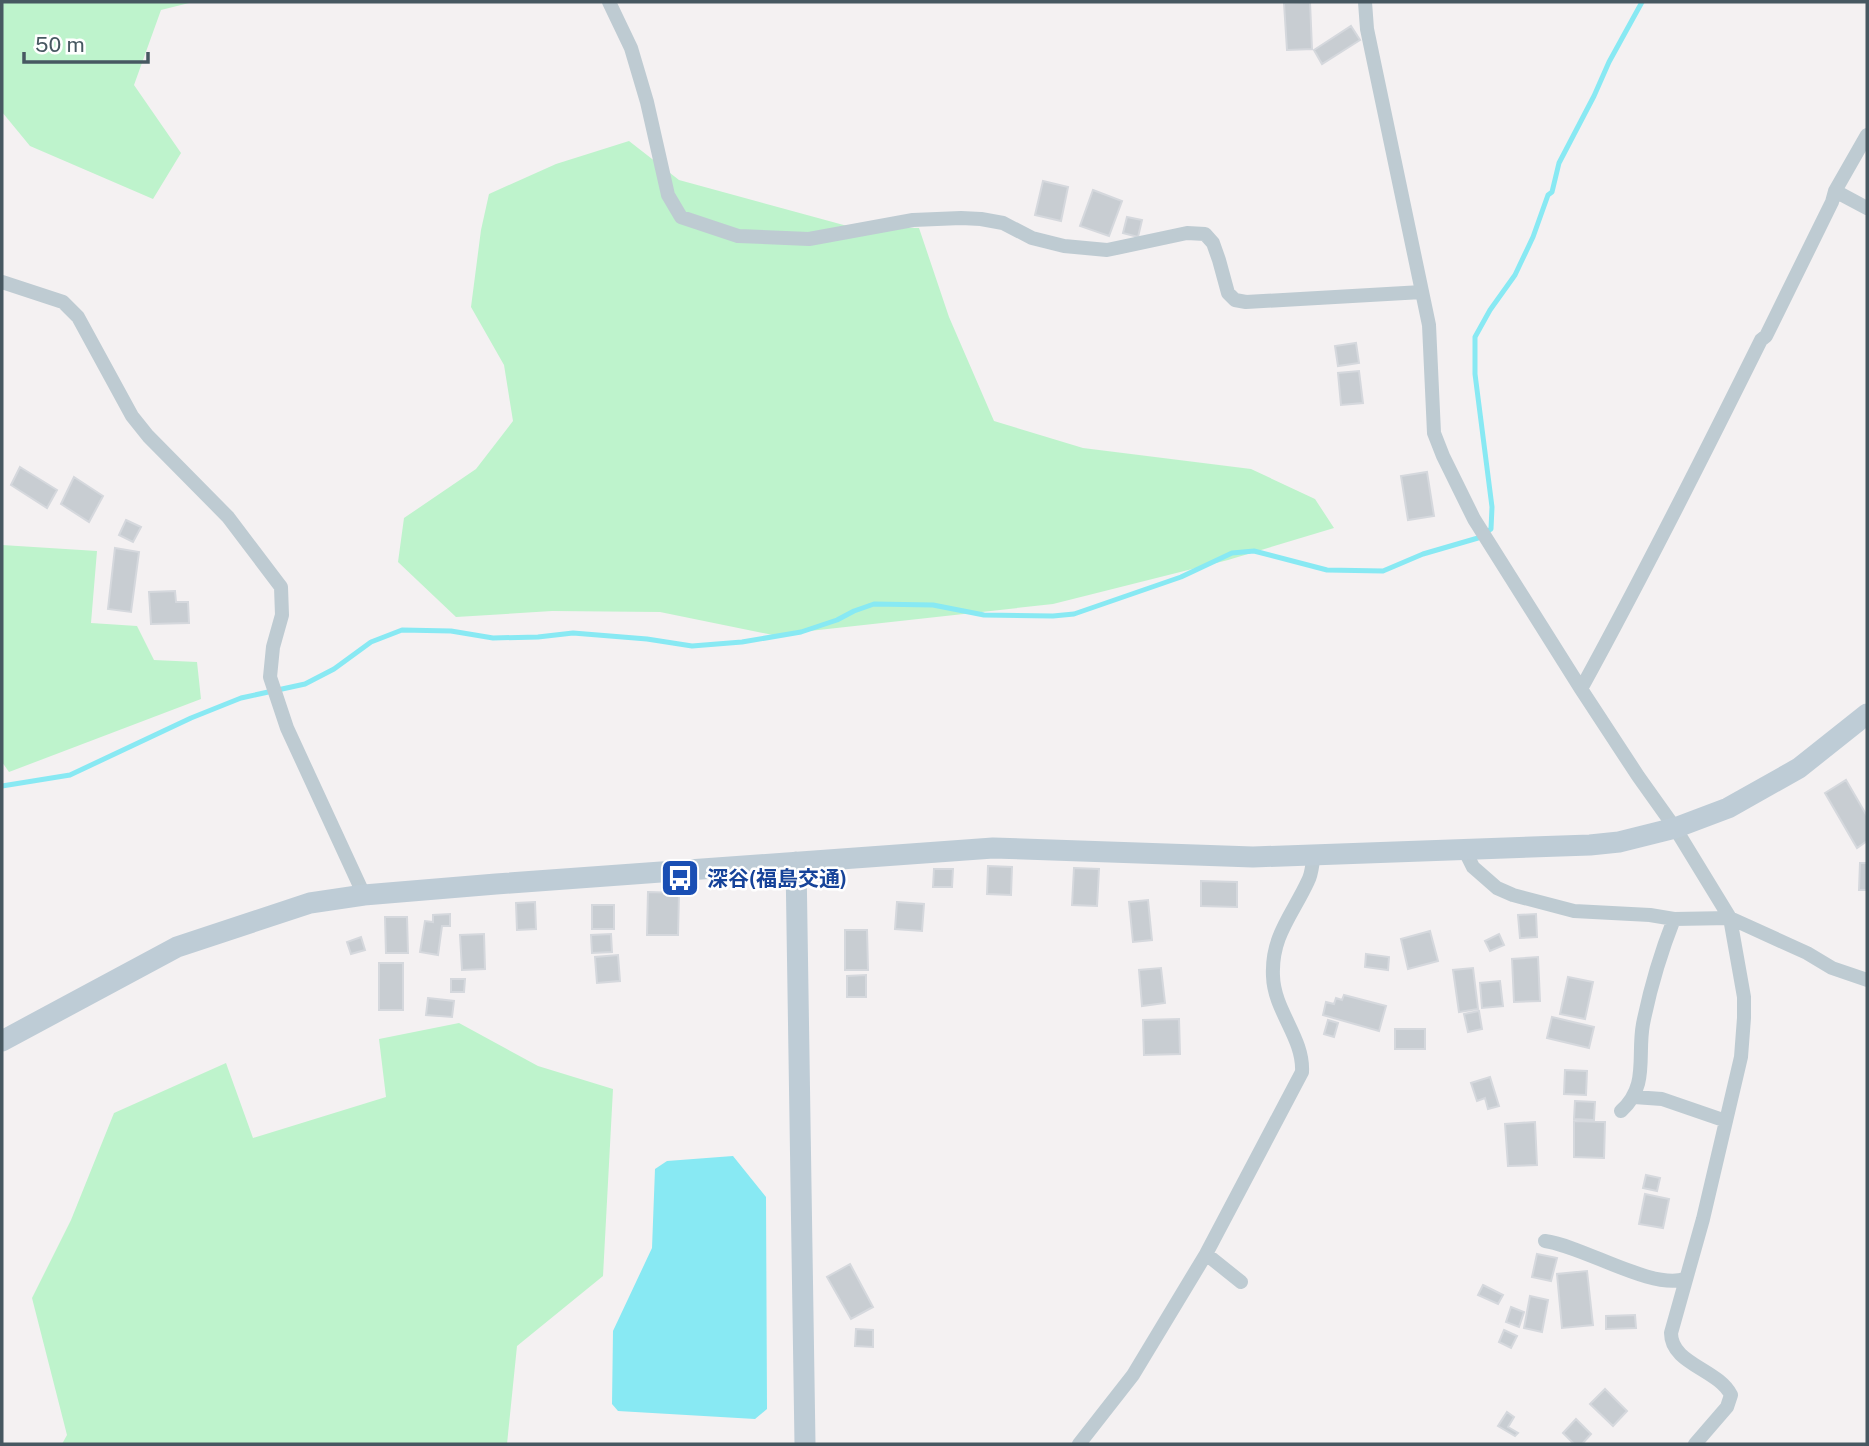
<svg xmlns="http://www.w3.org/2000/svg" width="1869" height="1446" viewBox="0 0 1869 1446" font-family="'Public Sans','Noto Sans JP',sans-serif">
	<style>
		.green { fill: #bef3cc }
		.water { fill: #88e9f3 }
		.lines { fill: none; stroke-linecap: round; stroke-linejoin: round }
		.stream { stroke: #88e9f3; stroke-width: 5 }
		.building { fill: #c8cdd2; stroke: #d5d8dd; stroke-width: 2 }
		.street { stroke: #becbd2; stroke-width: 14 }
		.secondary { stroke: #beccd6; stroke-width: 21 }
		.labels { text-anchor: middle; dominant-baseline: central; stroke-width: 5; stroke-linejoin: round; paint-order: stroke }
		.transit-label { font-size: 21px; font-weight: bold; fill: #164399; stroke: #fff; text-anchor: start }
	</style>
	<rect width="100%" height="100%" fill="#f4f1f2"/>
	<path class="green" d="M2 2H193L161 10 134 85 181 153 153 199 30 146 2 112Z
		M629 141 679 180 851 227 919 228 949 317 994 421 1083 448 1251 469 1315 499 1334 528 1228 560 1053 604 773 635 660 612 552 611 456 617 398 562 404 518 476 469 513 421 504 365 471 307 481 230 489 194 556 164Z
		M2 545 97 551 91 623 137 626 154 660 197 662 201 699 9 772 2 762Z
		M459 1023 538 1066 613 1089 603 1276 517 1346 507 1444H62L67 1435 32 1298 71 1220 114 1113 226 1063 253 1138 386 1097 379 1039Z"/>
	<path class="water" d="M733 1156 766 1197 767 1409 755 1419 618 1411 612 1404 613 1331 652 1248 655 1169 667 1161Z"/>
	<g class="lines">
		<path class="stream" d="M2 786 70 775 191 718 241 698 305 684 334 669 371 642 402 630 451 631 493 638 538 637 573 633 647 639 692 646 742 642 801 632 837 620 854 611 874 604 933 605 984 615 1053 616 1074 614 1181 577 1232 553 1254 551 1327 570 1383 571 1423 554 1478 538 1491 529 1492 507 1475 374V337L1490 310 1515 275 1533 237 1548 195 1552 192 1559 163 1594 96 1609 62 1642 2"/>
	</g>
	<path class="building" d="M1310 2 1312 49 1287 50 1284 3Z
		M1351 26 1360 40 1322 64 1314 50Z
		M1043 181 1068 187 1061 221 1035 215Z
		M1093 190 1122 201 1109 236 1080 226Z
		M1127 217 1142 220 1138 237 1123 233Z
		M1356 343 1359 363 1338 366 1335 346Z
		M1359 371 1363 403 1341 405 1338 373Z
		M20 467 57 490 47 508 11 485Z
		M1427 472 1434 516 1408 520 1401 476Z
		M74 477 103 496 89 522 61 504Z
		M126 520 141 527 133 542 119 535Z
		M115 548 139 552 131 612 108 609Z
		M175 591 176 602H188L189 623 151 624 149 592Z
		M1846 780 1867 816V841L1857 848 1825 793Z
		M1860 863H1867V890H1859Z
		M988 866 1012 867 1011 895 987 894Z
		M1074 868 1099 869 1097 906 1072 905Z
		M934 869H953L952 887H933Z
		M1201 881 1237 882V907L1201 906Z
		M648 892 679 893 678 935H647Z
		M1148 900 1152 940 1133 942 1129 902Z
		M535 902 536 929 517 930 516 903Z
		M897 902 924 904 922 931 895 929Z
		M592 905H614V929H592Z
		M450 914V926H442L438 955 420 952 425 921 433 922V915Z
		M1536 914 1537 937 1520 938 1518 915Z
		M385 917H407L408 953H386Z
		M845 930H867L868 970H845Z
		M1430 931 1438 961 1408 969 1401 939Z
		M484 934 485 969 462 970 460 935Z
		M611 934 612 952 592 953 591 935Z
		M1499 934 1504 945 1490 951 1485 941Z
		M361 937 365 950 351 954 347 942Z
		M1366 954 1389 957 1388 970 1365 967Z
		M618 955 620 981 597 983 595 957Z
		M1538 957 1540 1001 1514 1002 1512 959Z
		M379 963H403V1010H379Z
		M1161 968 1165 1003 1142 1006 1139 970Z
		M1473 968 1478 1009 1459 1012 1453 970Z
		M866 975V997H847V976Z
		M1568 977 1593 982 1585 1019 1560 1014Z
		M451 979H465L464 992H451Z
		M1500 981 1503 1006 1482 1008 1480 983Z
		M1344 995 1386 1006 1379 1031 1323 1015 1326 1002 1334 1004 1336 998 1342 1000Z
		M428 998 454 1001 452 1017 426 1015Z
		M1479 1011 1482 1029 1468 1032 1464 1014Z
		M1552 1017 1594 1027 1589 1048 1547 1038Z
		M1179 1019 1180 1054 1144 1055 1143 1020Z
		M1328 1020 1338 1023 1334 1037 1324 1034Z
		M1395 1029H1425V1049H1395Z
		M1565 1070 1587 1071 1586 1095 1564 1094Z
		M1490 1077 1499 1106 1488 1109 1485 1098 1477 1101 1471 1083Z
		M1575 1101 1595 1102 1594 1120 1574 1119Z
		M1574 1121 1605 1122 1604 1158 1574 1157Z
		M1535 1122 1537 1165 1508 1166 1505 1124Z
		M1646 1175 1660 1178 1657 1191 1643 1188Z
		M1645 1194 1669 1199 1663 1228 1639 1224Z
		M1537 1254 1557 1258 1551 1281 1532 1277Z
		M850 1264 873 1307 851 1319 827 1277Z
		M1587 1271 1593 1325 1562 1328 1557 1274Z
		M1483 1285 1503 1295 1498 1304 1478 1295Z
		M1530 1296 1548 1300 1542 1332 1524 1328Z
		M1511 1307 1524 1312 1519 1327 1506 1322Z
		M1635 1315 1636 1328 1606 1329V1316Z
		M856 1329 873 1330V1347L855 1346Z
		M1504 1330 1517 1336 1511 1348 1499 1342Z
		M1605 1389 1627 1411 1613 1426 1590 1404Z
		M1507 1412 1514 1417 1508 1427 1518 1433 1515 1436 1498 1426Z
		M1576 1419 1591 1434 1582 1444H1574L1563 1433Z"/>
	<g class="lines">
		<path class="street" d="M609 2 631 48 647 102 668 195 681 217 738 236 809 239 913 220 961 218 981 219 1003 223 1032 238 1064 246 1107 250 1187 233 1205 234 1213 243 1219 260 1228 293 1235 300 1246 302 1422 292
			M1365 2 1367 29 1429 325 1434 433 1443 456 1474 519 1581 689 1638 776 1675 828 1730 918 1744 997V1018L1741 1057 1703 1219 1671 1333C1671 1364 1718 1369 1731 1395L1727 1407 1695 1444
			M1835 191 1867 208
			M2 282 63 302 78 317 132 416 148 436 228 517 281 587 282 615 273 647 270 677 287 728 364 895
			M1581 689C1644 574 1703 457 1761 340L1766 336 1832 202 1835 191 1867 135
			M1464 849 1473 867 1497 888 1513 895 1574 911 1650 915 1674 919 1730 918 1807 953 1832 968 1867 980
			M1634 1097 1662 1099 1726 1121
			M1621 1111C1649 1086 1637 1056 1643 1024 1650 989 1661 952 1674 919
			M1545 1241C1583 1246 1651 1290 1685 1279
			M1206 1254 1241 1282
			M1079 1444 1133 1375 1206 1254 1302 1072C1304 1038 1274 1011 1273 976 1271 936 1293 914 1308 881 1312 874 1312 864 1314 855"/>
		<path class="secondary" d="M796 862 805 1444
			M2 1041 177 947 310 903 364 895 496 884 993 848 1253 857 1590 845 1619 842 1675 828 1728 808 1799 768 1867 714"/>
	</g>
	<defs>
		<g id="bus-square" transform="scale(2.0125)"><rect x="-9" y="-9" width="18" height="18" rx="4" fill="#1a4fb4" stroke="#fff"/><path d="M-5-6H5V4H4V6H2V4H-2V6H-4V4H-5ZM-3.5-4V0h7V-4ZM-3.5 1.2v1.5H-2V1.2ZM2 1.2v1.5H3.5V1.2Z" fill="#fff"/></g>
	</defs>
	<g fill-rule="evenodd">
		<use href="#bus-square" x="680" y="878"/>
	</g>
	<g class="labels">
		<g class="transit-label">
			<text x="707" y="878">深谷(福島交通)</text>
		</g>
	</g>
	<rect width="1869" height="1446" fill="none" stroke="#475861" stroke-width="7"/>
	<path d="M24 52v10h124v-10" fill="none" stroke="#475861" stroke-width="3.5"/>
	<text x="35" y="52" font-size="21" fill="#475861" stroke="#ffffff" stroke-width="5" paint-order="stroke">50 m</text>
</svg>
